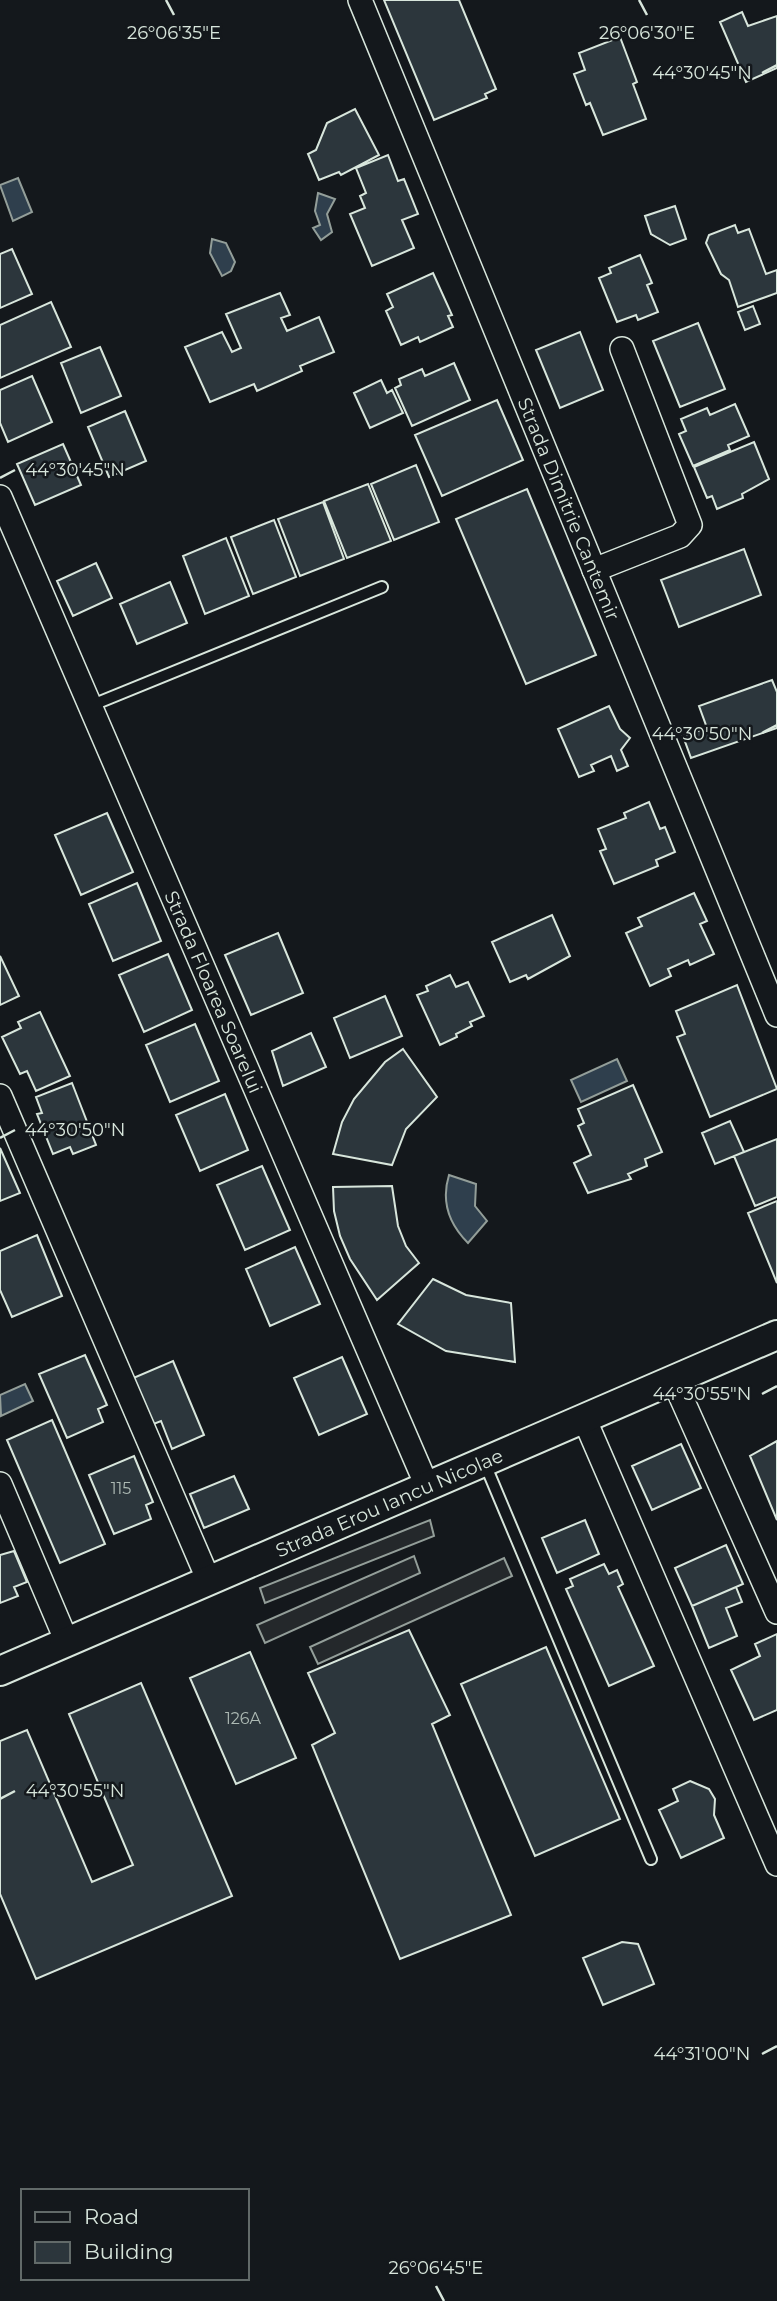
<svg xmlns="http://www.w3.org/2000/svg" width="777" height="2301" viewBox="0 0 777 2301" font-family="Montserrat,sans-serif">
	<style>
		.parking { fill: #24282b; stroke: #939e99; stroke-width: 2 }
		.water { fill: #2f3f4d; stroke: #939e99; stroke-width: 2 }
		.building { fill: #2c363c; stroke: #d8e6dc; stroke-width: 2 }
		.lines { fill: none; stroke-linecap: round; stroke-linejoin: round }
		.service-casing { stroke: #d8e6dc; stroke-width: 14 }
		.minor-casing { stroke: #d8e6dc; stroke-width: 26 }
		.tertiary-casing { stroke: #d8e6dc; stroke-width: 32 }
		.service { stroke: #14181c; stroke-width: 10 }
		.minor { stroke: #14181c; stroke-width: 23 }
		.tertiary { stroke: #14181c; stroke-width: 28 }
		.ticks { fill: none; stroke: #d8e6dc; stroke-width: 2.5 }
		.labels { text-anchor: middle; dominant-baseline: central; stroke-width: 5; stroke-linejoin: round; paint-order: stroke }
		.number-label { font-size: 16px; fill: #adbab4 }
		.street-label { font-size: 19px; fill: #d8e6dc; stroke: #14181c }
		.ticks-label { font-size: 18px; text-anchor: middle; fill: #d8e6dc; stroke: #14181c; stroke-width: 5; stroke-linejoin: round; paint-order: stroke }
	</style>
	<rect width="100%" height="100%" fill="#14181c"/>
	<path class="parking" d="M430 1520 434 1536 265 1603 260 1588Z
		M414 1556 420 1573 265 1643 257 1625Z
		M504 1558 512 1576 318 1664 310 1647Z"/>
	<path class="water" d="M18 178 32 212 13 221 0 185Z
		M318 193 335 199 327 214 332 232 321 240 313 228 320 225 315 211Z
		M212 239 226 243 235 262 231 271 222 276 210 253Z
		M617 1059 627 1081 581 1102 571 1080Z
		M449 1175 476 1184 475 1206 487 1221 468 1243C449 1224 441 1201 449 1175Z
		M25 1384 33 1401 1 1416 0 1395Z"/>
	<path class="building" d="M384 0H459L496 89 485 94 487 98 434 120Z
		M742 12 748 26 777 16V68L746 82 720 22Z
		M620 37 637 82 633 84 646 119 603 135 590 103 586 105 574 74 585 70 579 53Z
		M355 109 379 155 341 175 339 172 319 180 308 154 316 150 327 123Z
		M388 155 398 181 404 179 418 214 402 220 414 248 372 266 350 214 365 208 360 196 366 193 356 168Z
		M675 206 686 239 670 245 651 234 645 216Z
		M735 225 738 233 749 229 766 274 777 270V293L738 307 729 280 721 274 706 243 709 235Z
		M12 249 32 294 0 308V254Z
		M640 255 652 283 647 285 658 312 638 320 636 315 617 322 599 278 611 273 609 268Z
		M433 273 452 315 448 316 453 327 420 342 418 337 401 345 386 311 393 307 387 294Z
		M280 293 290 315 281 318 287 331 319 317 334 352 300 366 302 371 257 391 254 384 210 402 185 347 222 332 232 352 241 348 226 314Z
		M51 302 71 347 0 378V325Z
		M753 306 760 324 745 330 738 312Z
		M698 323 725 389 680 407 653 341Z
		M580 332 603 390 560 408 536 350Z
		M100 347 121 396 81 413 61 363Z
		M454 363 470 400 412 426 395 388 401 385 399 379 422 369 425 376Z
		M32 376 52 422 8 442 0 423V390Z
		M381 380 387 393 392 390 403 413 370 428 354 393Z
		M497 400 523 460 442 496 415 435Z
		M735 404 749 436 728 445 730 450 693 466 679 434 686 431 681 419 707 408 710 415Z
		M125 411 146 461 109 477 88 427Z
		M754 442 769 479 742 494 743 498 717 509 712 496 707 498 694 467Z
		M63 444 81 485 35 505 17 464Z
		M416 465 439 522 394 540 371 484Z
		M368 484 391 541 347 558 324 501Z
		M527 489 596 655 526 684 456 519Z
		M323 502 344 559 300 576 278 519Z
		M274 520 296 577 253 594 231 537Z
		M226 538 249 596 205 614 183 556Z
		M744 549 761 595 679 627 661 580Z
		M96 563 112 598 73 616 57 581Z
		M170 582 187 623 137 644 120 604Z
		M772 680 777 692V728L691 758 683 736 707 728 699 706Z
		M609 706 620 729 630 738 621 750 628 766 617 771 611 756 591 765 594 771 579 777 558 729Z
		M649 802 660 829 665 827 675 852 656 860 658 866 614 884 600 851 606 849 598 829 626 818 624 813Z
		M107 813 133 872 81 895 55 835Z
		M137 883 161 941 113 961 89 904Z
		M694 893 707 921 700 924 714 954 690 965 688 960 668 969 671 976 650 986 626 933 642 926 638 918Z
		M552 915 570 956 528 979 526 975 510 982 492 942Z
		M278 933 303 993 251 1015 225 955Z
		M168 954 192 1010 144 1032 119 975Z
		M0 956 19 996 0 1005Z
		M450 975 456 987 468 982 484 1016 470 1022 472 1026 456 1034 457 1037 440 1045 417 995 428 991 426 986Z
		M737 985 777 1089 710 1117 677 1037 685 1034 676 1011Z
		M385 996 402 1036 350 1058 334 1018Z
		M40 1012 70 1076 36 1091 27 1071 20 1074 2 1037 21 1028 18 1022Z
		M195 1024 219 1081 170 1102 146 1045Z
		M311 1033 326 1067 283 1086 272 1051Z
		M403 1049 437 1097 406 1129 392 1165 333 1154 342 1122 354 1099 385 1062Z
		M72 1083 96 1145 73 1154 70 1147 53 1154 37 1114 42 1113 36 1097Z
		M633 1085 662 1152 645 1159 647 1166 628 1174 631 1179 588 1193 574 1163 591 1155 578 1126 584 1123 578 1109Z
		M225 1094 248 1150 200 1171 176 1115Z
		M730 1121 744 1152 715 1164 702 1133Z
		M777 1139V1197L755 1206 734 1156Z
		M0 1148 20 1193 0 1201Z
		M262 1166 290 1230 245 1250 217 1185Z
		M392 1186 398 1226 406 1246 419 1263 377 1300 350 1259 340 1236 334 1211 333 1187Z
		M777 1201V1283L748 1213Z
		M37 1235 62 1296 12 1317 0 1290V1251Z
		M295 1247 320 1304 270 1326 246 1269Z
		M433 1279 466 1295 511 1303 515 1362 446 1351 398 1324Z
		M85 1355 107 1405 98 1409 103 1422 67 1438 39 1374Z
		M342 1357 367 1414 319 1435 294 1378Z
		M173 1361 204 1435 172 1449 161 1421 151 1425 131 1379Z
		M52 1420 105 1544 60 1563 7 1440Z
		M777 1441V1520L750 1456Z
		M681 1444 701 1488 652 1510 632 1466Z
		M134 1456 153 1502 146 1505 151 1519 114 1534 89 1475Z
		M234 1476 249 1509 204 1528 190 1494Z
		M585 1520 599 1554 557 1573 542 1538Z
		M726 1545 743 1584 692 1606 675 1568Z
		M14 1551 27 1582 14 1587 18 1596 0 1603V1555Z
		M604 1564 609 1574 617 1570 623 1584 618 1587 654 1666 609 1686 566 1589 573 1586 570 1579Z
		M736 1587 742 1602 726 1608 737 1636 709 1648 692 1606Z
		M409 1630 450 1715 432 1724 511 1915 400 1959 312 1745 335 1733 308 1673Z
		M777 1634V1710L754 1720 731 1670 760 1656 755 1644Z
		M546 1647 620 1819 535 1856 461 1684Z
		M250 1652 296 1758 236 1784 190 1678Z
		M141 1683 232 1896 36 1979 0 1894V1741L27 1730 92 1882 133 1865 69 1714Z
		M690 1781 709 1789 715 1799 714 1815 724 1838 681 1858 659 1810 678 1801 673 1789Z
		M622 1942 638 1944 654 1984 603 2005 583 1958Z"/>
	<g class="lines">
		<g class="service-casing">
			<path id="service" d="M90 706 382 587
				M485 1464 651 1859"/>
		</g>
		<g class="minor-casing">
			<g id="minor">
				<path id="s1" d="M360 0 777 1015"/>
				<path id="s2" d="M0 497 427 1486"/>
				<path d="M594 570 680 536 690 525 622 349"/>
				<path d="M0 1096 209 1581"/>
				<path d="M673 1379 777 1612"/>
				<path d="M584 1418 777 1864"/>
				<path d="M0 1484 67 1642"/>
			</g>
		</g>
		<g class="tertiary-casing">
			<g id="tertiary">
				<path id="s3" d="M0 1671 777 1335"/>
			</g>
		</g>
		<use href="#service" class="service"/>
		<use href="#minor" class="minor"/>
		<use href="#tertiary" class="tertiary"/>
	</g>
	<path class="ticks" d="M166 0 174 15M639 0 647 15M762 73 777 65M0 478 15 470M762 733 777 725M0 1138 15 1130M762 1394 777 1386M0 1799 15 1791M762 2054 777 2046M436 2286 444 2301"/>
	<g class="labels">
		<g class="number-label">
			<text x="121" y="1488">115</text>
			<text x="243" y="1718">126A</text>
		</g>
		<g class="street-label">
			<text stroke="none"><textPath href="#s1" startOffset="550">Strada Dimitrie Cantemir</textPath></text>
			<text stroke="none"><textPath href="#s2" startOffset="539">Strada Floarea Soarelui</textPath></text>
			<text stroke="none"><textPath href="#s3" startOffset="424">Strada Erou Iancu Nicolae</textPath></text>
		</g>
	</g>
	<g class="ticks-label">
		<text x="174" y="39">26°06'35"E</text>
		<text x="647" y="39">26°06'30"E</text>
		<text x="702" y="79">44°30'45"N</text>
		<text x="75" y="476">44°30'45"N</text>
		<text x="702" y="740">44°30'50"N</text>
		<text x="75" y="1136">44°30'50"N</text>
		<text x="702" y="1400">44°30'55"N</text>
		<text x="75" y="1797">44°30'55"N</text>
		<text x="702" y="2060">44°31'00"N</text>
		<text x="436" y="2274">26°06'45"E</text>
	</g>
	<rect x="21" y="2189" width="228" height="91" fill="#14181c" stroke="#626a69" stroke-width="2"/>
	<rect x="35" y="2212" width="35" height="10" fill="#14181c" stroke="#626a69" stroke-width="2"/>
	<text x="84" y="2224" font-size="21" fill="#d8e6dc">Road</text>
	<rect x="35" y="2242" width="35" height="21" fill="#2c363c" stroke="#626a69" stroke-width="2"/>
	<text x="84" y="2259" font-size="21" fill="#d8e6dc">Building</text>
</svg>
